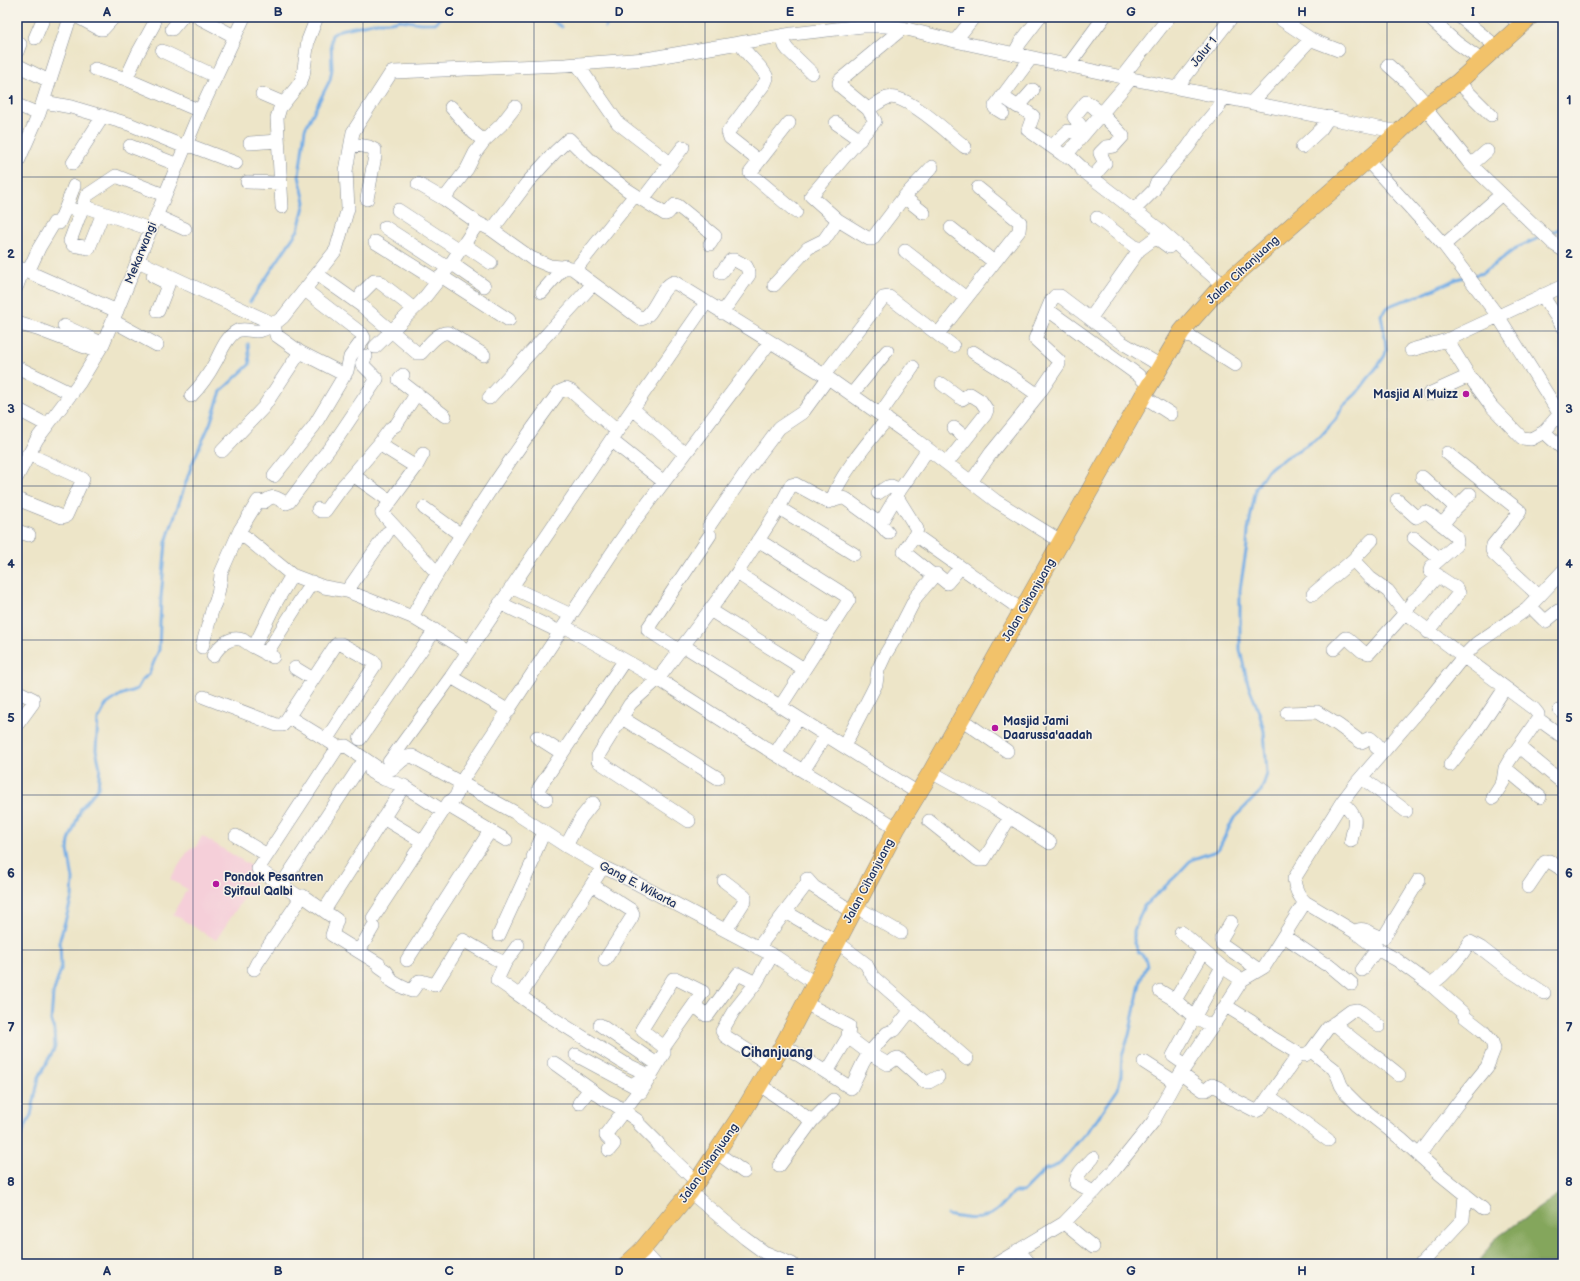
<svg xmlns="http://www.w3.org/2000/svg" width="1580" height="1281" viewBox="0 0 1580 1281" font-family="'Balsamiq Sans',sans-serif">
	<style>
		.built { fill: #f5cfd9 }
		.forest { fill: #84a65c; stroke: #506a5d }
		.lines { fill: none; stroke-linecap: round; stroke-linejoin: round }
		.stream { stroke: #76aee5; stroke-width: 3 }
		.minor-casing { stroke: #848a93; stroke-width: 14 }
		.major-casing { stroke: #848a93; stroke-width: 18 }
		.minor { stroke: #fff; stroke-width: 13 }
		.major { stroke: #f2c26a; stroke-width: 17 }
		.grid { fill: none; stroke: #1b2f5e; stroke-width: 1; stroke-opacity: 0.55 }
		.poi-dot { fill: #b5179e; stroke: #f7f3e8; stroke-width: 1.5 }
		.labels { text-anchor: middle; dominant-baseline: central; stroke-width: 3; stroke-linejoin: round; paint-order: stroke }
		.street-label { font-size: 12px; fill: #1b2f5e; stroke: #f7f3e8 }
		.poi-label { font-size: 12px; font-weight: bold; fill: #1b2f5e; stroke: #f7f3e8; text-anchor: start }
		.quarter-label { font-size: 14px; font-weight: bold; fill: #1b2f5e; stroke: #f7f3e8 }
		.neatline { fill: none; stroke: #1b2f5e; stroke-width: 1.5 }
		.grid-label { font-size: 13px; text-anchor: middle; font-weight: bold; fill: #1b2f5e }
	</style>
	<rect width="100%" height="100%" fill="#f7f3e8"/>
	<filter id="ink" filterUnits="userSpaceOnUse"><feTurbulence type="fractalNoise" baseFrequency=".025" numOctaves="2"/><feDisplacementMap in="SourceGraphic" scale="8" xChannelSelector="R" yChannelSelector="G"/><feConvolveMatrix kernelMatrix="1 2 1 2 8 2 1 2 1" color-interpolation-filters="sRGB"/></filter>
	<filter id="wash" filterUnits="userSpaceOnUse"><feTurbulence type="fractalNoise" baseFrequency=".012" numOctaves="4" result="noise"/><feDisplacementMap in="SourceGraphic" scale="16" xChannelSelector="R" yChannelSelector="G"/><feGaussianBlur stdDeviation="0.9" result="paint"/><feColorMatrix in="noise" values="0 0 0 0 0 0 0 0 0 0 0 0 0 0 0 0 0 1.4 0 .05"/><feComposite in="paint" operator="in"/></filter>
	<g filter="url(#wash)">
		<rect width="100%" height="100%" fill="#ede5c8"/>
		<path class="built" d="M202 836 261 872 216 940 173 914 187 889 170 879 190 848H195Z"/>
		<path class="forest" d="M1563 1191V1264H1477L1499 1236Z"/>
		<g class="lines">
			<path class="stream" d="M547 17 562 27
				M605 27 613 17
				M1548 234 1563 227
				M1471 276 1483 273 1516 248 1541 237
				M250 302 298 230 305 202 299 176 305 129 330 80 332 69 331 39 332 35 340 30 377 22H391L400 20 420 23H435L442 17
				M17 1144 31 1115 39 1077 55 1047 54 1030 51 1021 53 994 61 969 60 939 72 897 73 879 68 850 69 841 81 808 98 788 100 767 96 750 98 720 106 705 120 695 137 689 142 680 149 674 159 650 161 597 166 542 192 464 210 424 221 391 250 364 248 344
				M947 1215C957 1217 976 1221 985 1217 997 1213 1006 1201 1014 1192H1023L1045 1170 1058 1165 1096 1121 1118 1089 1121 1075 1122 1055 1129 1035 1141 979 1147 965 1145 958 1138 951 1134 940V931L1144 906 1176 876 1189 862 1193 859 1216 851 1219 848 1234 818 1261 791 1267 774 1264 731 1259 712 1248 684 1240 650V590L1247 545 1248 531 1256 488 1267 471 1274 465 1320 437 1336 419 1343 406 1356 394 1380 363 1385 355 1386 350 1385 337 1381 315C1384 311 1387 307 1392 305 1399 301 1408 300 1415 297 1432 292 1447 281 1464 277"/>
		</g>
	</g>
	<g filter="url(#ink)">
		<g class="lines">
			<g class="minor-casing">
				<path id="minor" d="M78 17 100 29H103L114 17
					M198 17 234 36
					M1428 17 1457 43 1481 60
					M1460 17 1497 47
					M1512 17 1520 25
					M1282 20 1312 40
					M903 28 840 80 839 83 840 86 868 109 875 121 811 196 838 220 869 239H872L904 197 924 213
					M172 29 182 17
					M782 36 785 46 788 50 812 73
					M35 38 44 17
					M955 41 974 17
					M740 43C747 57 763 66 767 78L765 83 728 132 730 138 759 161
					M162 51 215 76
					M17 52 20 44
					M1014 54 1020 43 1040 17
					M577 64 618 123 670 163
					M17 65 49 81
					M1388 65 1407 82 1427 105
					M1068 66 1104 17
					M95 69 126 79 200 111
					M1122 77 1169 17
					M126 79 138 53 154 24
					M1458 82 1491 115
					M1177 87 1232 17
					M262 94 283 103
					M1002 96 1018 107 1033 90
					M44 102 71 107 129 124 185 147
					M1252 102 1309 41 1312 40 1338 50
					M17 105 39 114
					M1019 106 1033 116 1028 130 1062 154 1065 156 1067 154 1081 167 1082 170 1160 230 1223 285
					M451 107 474 133 484 141
					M1425 108 1471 165 1555 245 1563 250
					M868 109C874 106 881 100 887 98 906 92 950 135 965 147
					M1003 113 995 108V106L1031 58
					M789 123 750 173 796 212
					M836 123 860 140
					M250 143 278 141
					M186 144 236 163
					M352 144 369 147 375 150V156L367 199
					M130 146 178 165
					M1052 146 1068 131 1073 132 1080 125 1074 117 1086 102C1092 104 1117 129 1123 136L1114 146 1106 147 1100 153 1105 163 1092 178
					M1302 147 1321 129 1329 117
					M1067 154 1131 79
					M1366 159 1444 245 1498 316 1559 413
					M73 163 103 116
					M17 164 39 114 68 24 72 17
					M1471 165 1487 151
					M247 182 280 183
					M418 184 444 199 478 223
					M905 196 932 167
					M444 199 467 169 475 153 484 141 501 125 515 107
					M643 199 683 147
					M83 206 70 241 73 245 89 248 103 213
					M66 207 74 186
					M282 207 277 118 280 108 300 83 303 76 308 40 317 17
					M398 210 459 250
					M1134 210 1154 190 1156 184 1188 147 1199 131 1218 108 1224 97
					M156 216 185 229
					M1097 218 1139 250
					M385 227 448 268
					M951 228 994 262
					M150 229 83 206 86 196 116 176 164 195
					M492 230 527 183 555 152 569 139 591 161 626 189 665 214 668 213 675 205 678 206 715 236 710 244
					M375 242 437 281
					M463 244 491 263
					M1444 245 1496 199
					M905 251 966 298
					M138 261 274 324
					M451 263 484 286
					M17 267 117 311
					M575 270 635 195
					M28 272 39 248 54 223H59L66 207 80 212
					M721 273 731 260H735L746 266 749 272V275L722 313
					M317 274 362 306 417 353H421C428 346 438 331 449 333L484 355
					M153 276 167 283 168 285 158 311
					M441 276 509 320
					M774 285 808 248 824 240 838 220
					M17 286 23 269
					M542 292 565 266
					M362 293 374 281H378L414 309
					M1542 295 1563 327
					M1048 310 1138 375 1149 386
					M1090 319 1139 250 1155 238 1158 239 1169 247
					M113 321 157 345
					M17 323 37 329 98 352
					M274 324 276 335 300 352 345 375
					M64 326 103 344
					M1182 331 1235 365
					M938 334 1019 231 1020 222 978 188
					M1447 340 1469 376 1492 407 1522 438 1531 439 1544 432 1563 410
					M375 347 421 302 448 268 478 223 492 230 531 258 550 266 572 268 641 319C655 316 659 287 674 282L824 375 916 440 996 501 1062 542
					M1411 350 1447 340 1563 286
					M973 352 1011 376 1038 395
					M17 367 72 394
					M403 375 399 380 445 416
					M824 375 883 298 889 297 953 346
					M942 384 962 399 970 394 981 401 987 410 985 415 947 463
					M852 394 887 351
					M1429 394 1469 376
					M191 396C201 386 209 374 216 361 221 351 227 336 237 331 243 328 250 331 256 331 265 331 276 323 283 317L336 250 348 208 346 171 353 132 391 73 394 72 565 65 646 59 792 34 863 26H885L903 28 955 41 1122 77 1399 132
					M1143 396 1171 414
					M489 398 593 284
					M17 409 47 425
					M633 409 685 454
					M880 414 913 367
					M954 428 966 438
					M1544 432 1563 449
					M611 440 664 482
					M222 451 263 408 300 352
					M1447 453 1520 511 1519 513 1493 545 1492 550 1494 554 1539 596
					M423 454 416 467 382 513 437 573
					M416 467 379 444 391 428 396 425 417 393
					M353 475 390 501
					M274 476 314 426 347 371 350 357 364 338 362 334 305 290
					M17 477 37 439 80 382 103 344 200 111 244 17
					M1422 477 1453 505 1454 510 1442 525
					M971 482 991 453 1038 395 1059 364V361L1035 339 1051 301 1055 296H1060L1121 342 1161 366
					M878 493 887 487 891 486 900 490
					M897 497 917 529 915 535
					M17 499 62 517 66 516 83 479 28 454
					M1397 500 1416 517 1425 512 1429 514 1456 536 1457 542 1456 545 1431 567 1430 571 1456 588 1459 593 1428 632
					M833 501C833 483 874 435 887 419
					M424 508 461 535
					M779 508 854 554
					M318 509 321 511H325L343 486 379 444
					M1454 510 1470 494
					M880 524 900 490 928 449
					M709 526 746 472 779 428 803 412 828 378
					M17 531 29 535
					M244 536 292 575 324 587 347 591 412 617 468 651
					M1414 538 1440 559
					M758 540 848 597 849 600 780 707
					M1372 540 1353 560 1370 578 1388 591 1405 613 1534 709 1538 714V719L1563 737
					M960 568 947 583 936 574 934 576 904 552 915 535 1023 611
					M737 573 828 632
					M511 587 571 615
					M347 591 387 533
					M1313 594 1353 560
					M500 603 560 632
					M1530 606 1543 619 1546 621 1558 611 1563 614
					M710 610 804 669
					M412 617C456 539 506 464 559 392L566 389 571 391 617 431
					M564 626 658 679 775 754 897 828
					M684 646 918 793
					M202 647 213 607C217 602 221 580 221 573L240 530 258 501 264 502C274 494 275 497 286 503L289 502 338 437 377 379 362 364 366 356
					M1334 649 1345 638H1347L1362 651 1369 653 1405 613 1413 601 1422 594 1438 575
					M680 651 648 630V628L710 535
					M266 654 312 582
					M213 656C219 646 230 635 243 640 246 642 250 645 254 647
					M273 657 254 647 275 604 292 575
					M295 668 313 679
					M451 677 509 711
					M17 691 33 699V703L17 725
					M204 697 277 725H283L335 646 337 644H341L374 662 375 665 326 740
					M1560 710 1563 712
					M1287 713 1317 712 1338 725 1361 742 1370 738 1377 744 1376 747 1382 752
					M289 717 338 747 346 746 381 770C396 774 399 757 412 756L514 812 566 846 603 867 638 884 776 957 816 984
					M622 718 718 778
					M961 719 1007 751
					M537 737 562 753
					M360 739 435 630
					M844 746 871 694 876 684 878 670 885 655 894 640 916 597 934 576
					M338 747 258 869 301 898 303 896 337 920 332 935 379 964V966L386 971 390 977 389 979C396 984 403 988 412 991L419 981H421L435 985 463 940 494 958 505 963
					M1519 747 1563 783
					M775 754 798 718
					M389 762 451 677 611 440 706 303
					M1450 765 1475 733 1505 688
					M1505 768 1540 797
					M803 771 826 735
					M371 772 384 779 404 786 443 811
					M931 772 994 807 1050 843
					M1362 778 1406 811
					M1493 798 1503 782 1505 768 1509 761 1538 719
					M546 799 539 794V788L624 661
					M1342 802C1359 818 1355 819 1351 841
					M447 805 506 840
					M383 818 423 842
					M689 821 598 761V756L630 704 658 679 710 610 737 573 779 508 791 485 795 484 828 502 842 498 846 499 880 524 888 533
					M929 821 977 859 979 860H984L1010 817
					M236 836 267 855
					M566 846 581 818 593 803
					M807 879 814 887 853 912
					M284 881 360 766
					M724 881 745 897V900L726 930
					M592 885 631 910 633 914 632 917 605 960
					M1528 887 1545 862 1549 861 1563 870
					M1305 902 1355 932 1377 949 1397 960 1431 985 1463 1013 1465 1017 1483 1031 1492 1042 1494 1049 1487 1067 1461 1099 1419 1155
					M327 906 404 786
					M856 907 901 933
					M786 912 837 942 866 964 873 977 967 1059
					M373 918 449 802C458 798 458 790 461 782L612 553 632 524 770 342
					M1231 922 1221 939 1222 944 1259 970
					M1181 932 1222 967 1242 980
					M1355 932C1364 924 1374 938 1384 937L1419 880
					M499 935 533 861V857L544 832
					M1284 936 1325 964H1328L1352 984
					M518 945 505 963 497 980 500 982 543 1012 624 1063 651 1076
					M758 948 808 882
					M359 951 373 927
					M407 960 490 831
					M254 969 257 963 301 898
					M1362 970 1377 949
					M1431 985C1447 973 1460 958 1470 942L1481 948 1508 969 1544 993
					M1160 991 1175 1000 1194 1017 1212 1027
					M522 993 603 867
					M1175 1000 1203 953
					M805 1003 849 1026 848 1037 869 1053 888 1064 895 1059 898 1058 925 1082H929L938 1077
					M694 1005 706 1015H708L738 974 756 983
					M1226 1006 1252 1022 1271 1037 1299 1054
					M1334 1023C1354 1042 1378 1057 1399 1075
					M600 1025 657 1064
					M783 1045 851 1088 863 1063 869 1053 887 1033 895 1030 910 1011
					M1311 1051 1334 1069 1338 1077 1341 1085 1346 1093 1358 1105 1401 1139 1441 1175 1483 1209
					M576 1055 632 1085 638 1081 645 1086
					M1144 1062 1175 1082
					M554 1063 590 1089 607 1101 614 1104 638 1121 639 1124 658 1143 657 1144 697 1182
					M1186 1065 1173 1056 1222 967
					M772 1066 725 1036 722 1031 733 1012 756 983 772 955
					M827 1072 848 1037
					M1181 1074 1203 1090H1206L1212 1085 1221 1089 1227 1096 1256 1111 1260 1109 1299 1054 1305 1055 1311 1051 1328 1028 1351 1011 1357 1010 1361 1012 1379 1026
					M760 1085 812 1121 779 1166
					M1269 1096 1328 1140
					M579 1103 590 1089
					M812 1121 833 1100
					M609 1150 614 1144 606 1136V1134L638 1092H641L664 1053V1047L703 992 677 979H673L642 1029 643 1031 664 1047
					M717 1153 744 1172
					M1093 1158C1087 1165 1076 1173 1076 1183L1094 1192
					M690 1192 745 1238 764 1252 792 1264
					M1064 1223 1093 1247
					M642 1250 655 1264
					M1018 1250 1030 1264
					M996 1264 1064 1223 1094 1192 1115 1169 1153 1122 1175 1082 1212 1027 1242 980 1264 967 1305 902C1298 896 1295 888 1294 879L1342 802 1358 781 1430 698 1463 657 1477 643 1527 609 1563 571
					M1421 1264 1463 1219 1465 1194"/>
			</g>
			<g class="major-casing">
				<path id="major" d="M627 1264 642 1250 690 1192 743 1112 783 1045 897 828 931 772 1143 396 1182 331 1218 290 1399 132 1427 105 1458 82 1530 17"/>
			</g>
			<use href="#minor" class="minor"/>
			<use href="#major" class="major"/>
		</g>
	</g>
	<path class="grid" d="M193 17V1264M363 17V1264M534 17V1264M705 17V1264M875 17V1264M1046 17V1264M1217 17V1264M1387 17V1264M17 177H1563M17 331H1563M17 486H1563M17 640H1563M17 795H1563M17 950H1563M17 1104H1563"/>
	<g class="poi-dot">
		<circle cx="1466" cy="394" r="4"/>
		<circle cx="995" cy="728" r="4"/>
		<circle cx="216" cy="884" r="4"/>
	</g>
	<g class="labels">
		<g class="street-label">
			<text transform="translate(1204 52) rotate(-51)">Jalur 1</text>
			<text transform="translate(141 253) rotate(-68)">Mekarwangi</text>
			<text transform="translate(1243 270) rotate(-43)">Jalan Cihanjuang</text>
			<text transform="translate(1029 600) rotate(-60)">Jalan Cihanjuang</text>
			<text transform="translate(869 881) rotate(-62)">Jalan Cihanjuang</text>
			<text transform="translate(638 885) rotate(28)">Gang E. Wikarta</text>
			<text transform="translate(709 1163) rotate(-55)">Jalan Cihanjuang</text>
		</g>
		<g class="poi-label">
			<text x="1458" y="394" text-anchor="end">Masjid Al Muizz</text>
			<text x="1003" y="721">Masjid Jami<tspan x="1003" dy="14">Daarussa'aadah</tspan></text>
			<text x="224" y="877">Pondok Pesantren<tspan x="224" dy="14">Syifaul Qalbi</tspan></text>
		</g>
		<g class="quarter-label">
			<text x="777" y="1052">Cihanjuang</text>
		</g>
	</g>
	<rect width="1580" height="1281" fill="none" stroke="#f7f3e8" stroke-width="44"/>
	<rect x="22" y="22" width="1536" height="1237" class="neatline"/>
	<g class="grid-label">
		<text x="107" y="16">A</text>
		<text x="278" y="16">B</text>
		<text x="449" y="16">C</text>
		<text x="619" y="16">D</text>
		<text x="790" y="16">E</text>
		<text x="961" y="16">F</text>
		<text x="1131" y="16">G</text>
		<text x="1302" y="16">H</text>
		<text x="1473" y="16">I</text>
		<text x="11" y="104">1</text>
		<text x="1569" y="104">1</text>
		<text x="11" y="258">2</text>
		<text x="1569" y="258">2</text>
		<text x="11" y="413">3</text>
		<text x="1569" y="413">3</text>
		<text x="11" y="568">4</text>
		<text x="1569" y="568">4</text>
		<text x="11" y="722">5</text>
		<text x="1569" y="722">5</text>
		<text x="11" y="877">6</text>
		<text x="1569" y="877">6</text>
		<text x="11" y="1032">7</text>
		<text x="1569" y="1032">7</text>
		<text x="11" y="1186">8</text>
		<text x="1569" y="1186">8</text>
		<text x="107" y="1275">A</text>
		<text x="278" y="1275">B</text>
		<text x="449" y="1275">C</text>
		<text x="619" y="1275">D</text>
		<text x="790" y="1275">E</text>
		<text x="961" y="1275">F</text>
		<text x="1131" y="1275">G</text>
		<text x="1302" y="1275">H</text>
		<text x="1473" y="1275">I</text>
	</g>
</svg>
